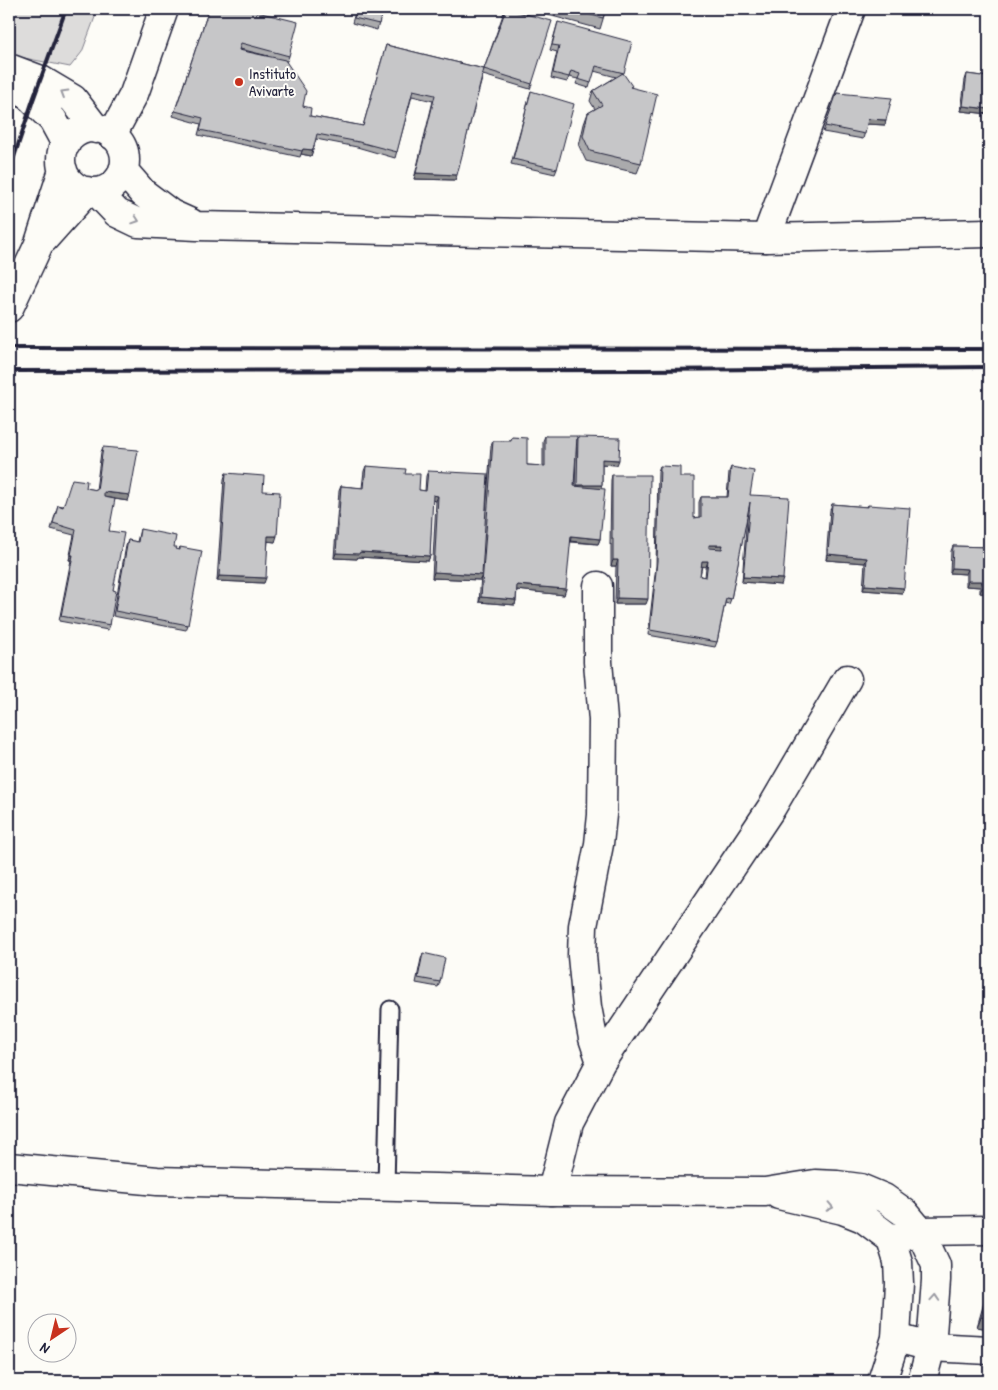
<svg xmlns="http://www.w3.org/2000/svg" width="998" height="1390" viewBox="0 0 998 1390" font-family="'Patrick Hand',sans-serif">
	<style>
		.green { fill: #dddcdb; stroke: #807f8b }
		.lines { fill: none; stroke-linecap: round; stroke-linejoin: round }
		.lane-casing { stroke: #22223b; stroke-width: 19 }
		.street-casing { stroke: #22223b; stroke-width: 31 }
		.secondary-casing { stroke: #22223b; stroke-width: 31 }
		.lane { stroke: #fdfcf7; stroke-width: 15 }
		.street { stroke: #fdfcf7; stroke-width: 28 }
		.secondary { stroke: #fdfcf7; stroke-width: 28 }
		.rail { stroke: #22223b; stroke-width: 4 }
		.wall { fill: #aaaaac; stroke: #22223b; fill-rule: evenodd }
		.shaded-wall { fill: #8b8b8c; stroke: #22223b }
		.building { fill: #c6c6c8; stroke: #22223b; fill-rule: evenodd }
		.oneway { stroke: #9a9aa2 }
		.poi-dot { fill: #c8321e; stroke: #fdfcf7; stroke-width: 2 }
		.labels { text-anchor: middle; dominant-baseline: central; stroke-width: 4; stroke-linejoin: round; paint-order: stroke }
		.poi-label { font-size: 15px; fill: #22223b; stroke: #fdfcf7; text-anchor: start }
	</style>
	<rect width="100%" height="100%" fill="#fdfcf7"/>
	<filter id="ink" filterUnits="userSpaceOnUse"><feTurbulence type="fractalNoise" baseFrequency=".02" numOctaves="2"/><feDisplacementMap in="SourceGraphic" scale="10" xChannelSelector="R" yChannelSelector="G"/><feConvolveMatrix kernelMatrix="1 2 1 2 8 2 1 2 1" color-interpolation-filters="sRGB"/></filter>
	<g filter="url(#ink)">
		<path class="green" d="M9 9H98L82 52 70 67 9 55Z"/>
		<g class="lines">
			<g class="lane-casing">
				<path id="lane" d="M386 1187 390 1009"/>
			</g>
			<g class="street-casing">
				<path id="street" d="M112 135 134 94 164 9
					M766 238 851 9
					M598 586V662L603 720 602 815 599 844 583 926 582 956 587 1007 593 1038 601 1062
					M552 1191 569 1123 601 1062 772 807 847 679
					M891 1239 920 1231 989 1230
					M896 1338 931 1347 989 1350"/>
			</g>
			<g class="secondary-casing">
				<path id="secondary" d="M9 68 41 80 73 99 96 129
					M9 79 33 100 53 120 66 144
					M61 160a32 32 0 1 1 64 0a32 32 0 1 1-64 0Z
					M123 170 143 193 171 214 191 223
					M97 192 117 213 138 223 197 226 766 238 989 233
					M44 239 87 191
					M9 308 38 246 63 170
					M9 1167 157 1181 552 1191 765 1192 815 1184 837 1185 860 1188 884 1198 905 1213 920 1231 936 1265V1280L931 1347 922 1381
					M779 1195 843 1210 863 1218 891 1239 898 1262 899 1283 896 1338 882 1381"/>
			</g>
			<use href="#lane" class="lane"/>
			<use href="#street" class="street"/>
			<use href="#secondary" class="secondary"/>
			<path class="rail" d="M9 172 33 100 66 9
				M9 348 989 349
				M9 371 644 370 989 367"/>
		</g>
		<path class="wall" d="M209 9 289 56 287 61H286L303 106 310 116 363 126 386 45 484 69 505 9H606L600 29 530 10 528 15 532 84 530 89 483 75 455 180 414 179 433 101 412 96 395 158 357 147 316 139 311 156 301 154 300 157 198 135 201 124 173 116ZM240 49 268 56 239 50Z
			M356 9H383L377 30 352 23Z
			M943 9H958L956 13Z
			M558 22 623 74 631 88 641 163 637 173 586 161 579 146 584 124 588 113 595 109 590 101 593 91 616 77 594 71 589 88 576 84 578 79 569 77 567 82 551 78 557 52 550 50Z
			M967 74 989 77V114L961 111 965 80Z
			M531 91 557 169 555 174 511 164Z
			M837 93 886 120 885 125 867 124 863 139 823 132Z
			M545 436 576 442 578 437 617 465 602 464V485L600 489V539L598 544 570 542 564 595 517 590 516 600 515 605 479 602 481 576 480 580 432 578 436 501 432 500 430 556 428 561 358 557 357 559 334 558 339 491 341 486 362 488 364 471 366 466 405 474 419 490 425 491 426 476 428 471 486 510 491 446 493 441H511L512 437 527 465 543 466V441ZM576 447 575 486H574Z
			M103 447 128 501 107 498 113 590 110 625 108 630 59 621 71 560H69L74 535 51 529 58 505 63 506 86 488 96 490 101 452Z
			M660 466 680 477 694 518 699 517V502L701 497H727L729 472 731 467 750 495 781 585 742 582 747 515 731 599 729 604 725 603 717 642 715 647 648 635 656 566 658 471ZM702 566 706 567 705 577 700 576Z
			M226 473 263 491 275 542 268 541 264 583 217 581 224 479Z
			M612 475 646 604H615L616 566H611V544L610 545 611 480Z
			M989 477V504H987L988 481Z
			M832 504 867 507 868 505 902 593 863 590 865 563 826 560 830 510Z
			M140 529 174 547 176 549 179 550 180 547 188 625 186 630 113 616 126 546 128 540 137 542Z
			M953 546 989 547V594L980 593V587L966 586V574L950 573 951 551Z
			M423 953 440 982 438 987 416 983 421 959Z
			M989 1285V1329L977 1327Z"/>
		<path class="shaded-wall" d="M963 106 989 109V114L961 111Z
			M868 119 886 120 885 125 866 124Z
			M303 149 313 150 311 156 301 154Z
			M416 173 457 175 455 180 414 179Z
			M602 459 619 460 617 465 600 464Z
			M577 485H602L600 491 575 490Z
			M104 492 130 495 128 501 102 497Z
			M433 495 438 496 436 501 431 500Z
			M268 536H277L275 542 266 541Z
			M571 536 600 539 598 544 569 541Z
			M709 545H723L721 551 707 550Z
			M360 552 430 556 428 561 358 557 357 559 334 558 336 553Z
			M828 554 867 558 865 563 826 560Z
			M71 555H73L71 560H69Z
			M613 560H618L616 566H611Z
			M702 561H708L706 567 700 566Z
			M952 568 968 569 966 574 950 573Z
			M434 572 482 575 480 580 432 578Z
			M219 576 266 578 264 583 217 581Z
			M743 577 783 579 781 585 742 582Z
			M968 581H982L980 587 966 586Z
			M517 585 566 589 564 595 516 590Z
			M865 585 904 588 902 593 863 590Z
			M982 588H989V594L980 593Z
			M481 597 516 600 515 605 479 602Z
			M617 598 648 599 646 604H615Z
			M981 1317 989 1318V1329L977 1327Z"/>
		<path class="building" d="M209 9H245L298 22 289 56 241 43 239 50 285 60 306 91 303 106 311 108 310 116 363 126 386 45 484 69 457 175 416 173 435 95 413 90 397 152 359 142 317 134 313 150 303 149 302 151 200 130 203 118 175 111Z
			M357 9H383L379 24 354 18Z
			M506 9 552 21 532 84 484 69Z
			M567 9H606L603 18Z
			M558 22 632 42 624 73 596 66 591 83 578 79 580 74 571 71 569 77 553 73 559 46 552 45Z
			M623 73 632 86 630 87 657 94 641 163 590 151 583 136 588 113 602 105 593 91Z
			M967 74 989 77V109L963 106Z
			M531 91 574 104 557 169 513 159Z
			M837 93 892 98 886 120 868 119 865 134 825 126Z
			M545 436H577L574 486 605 489 600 539 571 536 566 589 517 585 516 600 481 597 493 441H511L512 437 527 438V465L545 466Z
			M578 437 620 438 619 460 602 459V485H577Z
			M103 447 138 450 130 495 104 492V497L115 499 109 531 124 533 113 590 116 591 110 625 61 616 73 555H71L76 530 53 523 58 505 63 507 72 479 87 481 86 488 97 490Z
			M366 466 406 469 405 474H420L419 490 426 491 428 471 488 474 482 575 434 572 438 496 433 495 430 556 360 552 359 554 336 553 341 486 364 488Z
			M660 466 680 467V477H694V518L701 517V497H728L731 467 754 471 750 495 789 497 783 579 743 577 750 502 731 599 726 598 717 642 650 630 657 561ZM709 545H723L722 549 709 548ZM702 561H708L706 577 700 576Z
			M226 473 264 476 263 491 280 492 277 536H268L266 578 219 576Z
			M612 475H650L648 599 617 598 618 560H613V539H612Z
			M832 504 868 507V505L910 508 904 588 865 585 867 558 828 554Z
			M140 529 176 536 174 547H177L176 549 180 550V547L202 551 188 625 115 611 128 540 138 542Z
			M953 546 989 547V588H982V581H968V569L952 568Z
			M423 953 445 958 440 982 418 978Z
			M989 1288V1318L981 1317Z"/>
		<defs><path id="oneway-chevron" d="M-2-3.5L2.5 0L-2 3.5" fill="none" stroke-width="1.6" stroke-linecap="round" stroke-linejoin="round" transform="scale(1.25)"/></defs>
		<g class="oneway">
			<use href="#oneway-chevron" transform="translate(64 93) rotate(-149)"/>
			<use href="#oneway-chevron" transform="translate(136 220) rotate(19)"/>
			<use href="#oneway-chevron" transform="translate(830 1207) rotate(12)"/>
			<use href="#oneway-chevron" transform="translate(935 1298) rotate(-86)"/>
		</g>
	</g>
	<circle class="poi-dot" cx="239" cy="82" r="5"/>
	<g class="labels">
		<g class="poi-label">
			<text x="249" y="73">Instituto<tspan x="249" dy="17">Avivarte</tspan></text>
		</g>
	</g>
	<rect width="998" height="1390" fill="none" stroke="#fdfcf7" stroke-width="30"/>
	<rect x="15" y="15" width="968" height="1360" fill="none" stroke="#22223b" stroke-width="2" filter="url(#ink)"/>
	<g transform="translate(52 1338) rotate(215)"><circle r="24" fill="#fdfcf7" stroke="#a5a5ac"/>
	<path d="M0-4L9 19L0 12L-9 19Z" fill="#c8321e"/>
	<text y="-8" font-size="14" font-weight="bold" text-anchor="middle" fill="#22223b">N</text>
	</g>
</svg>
